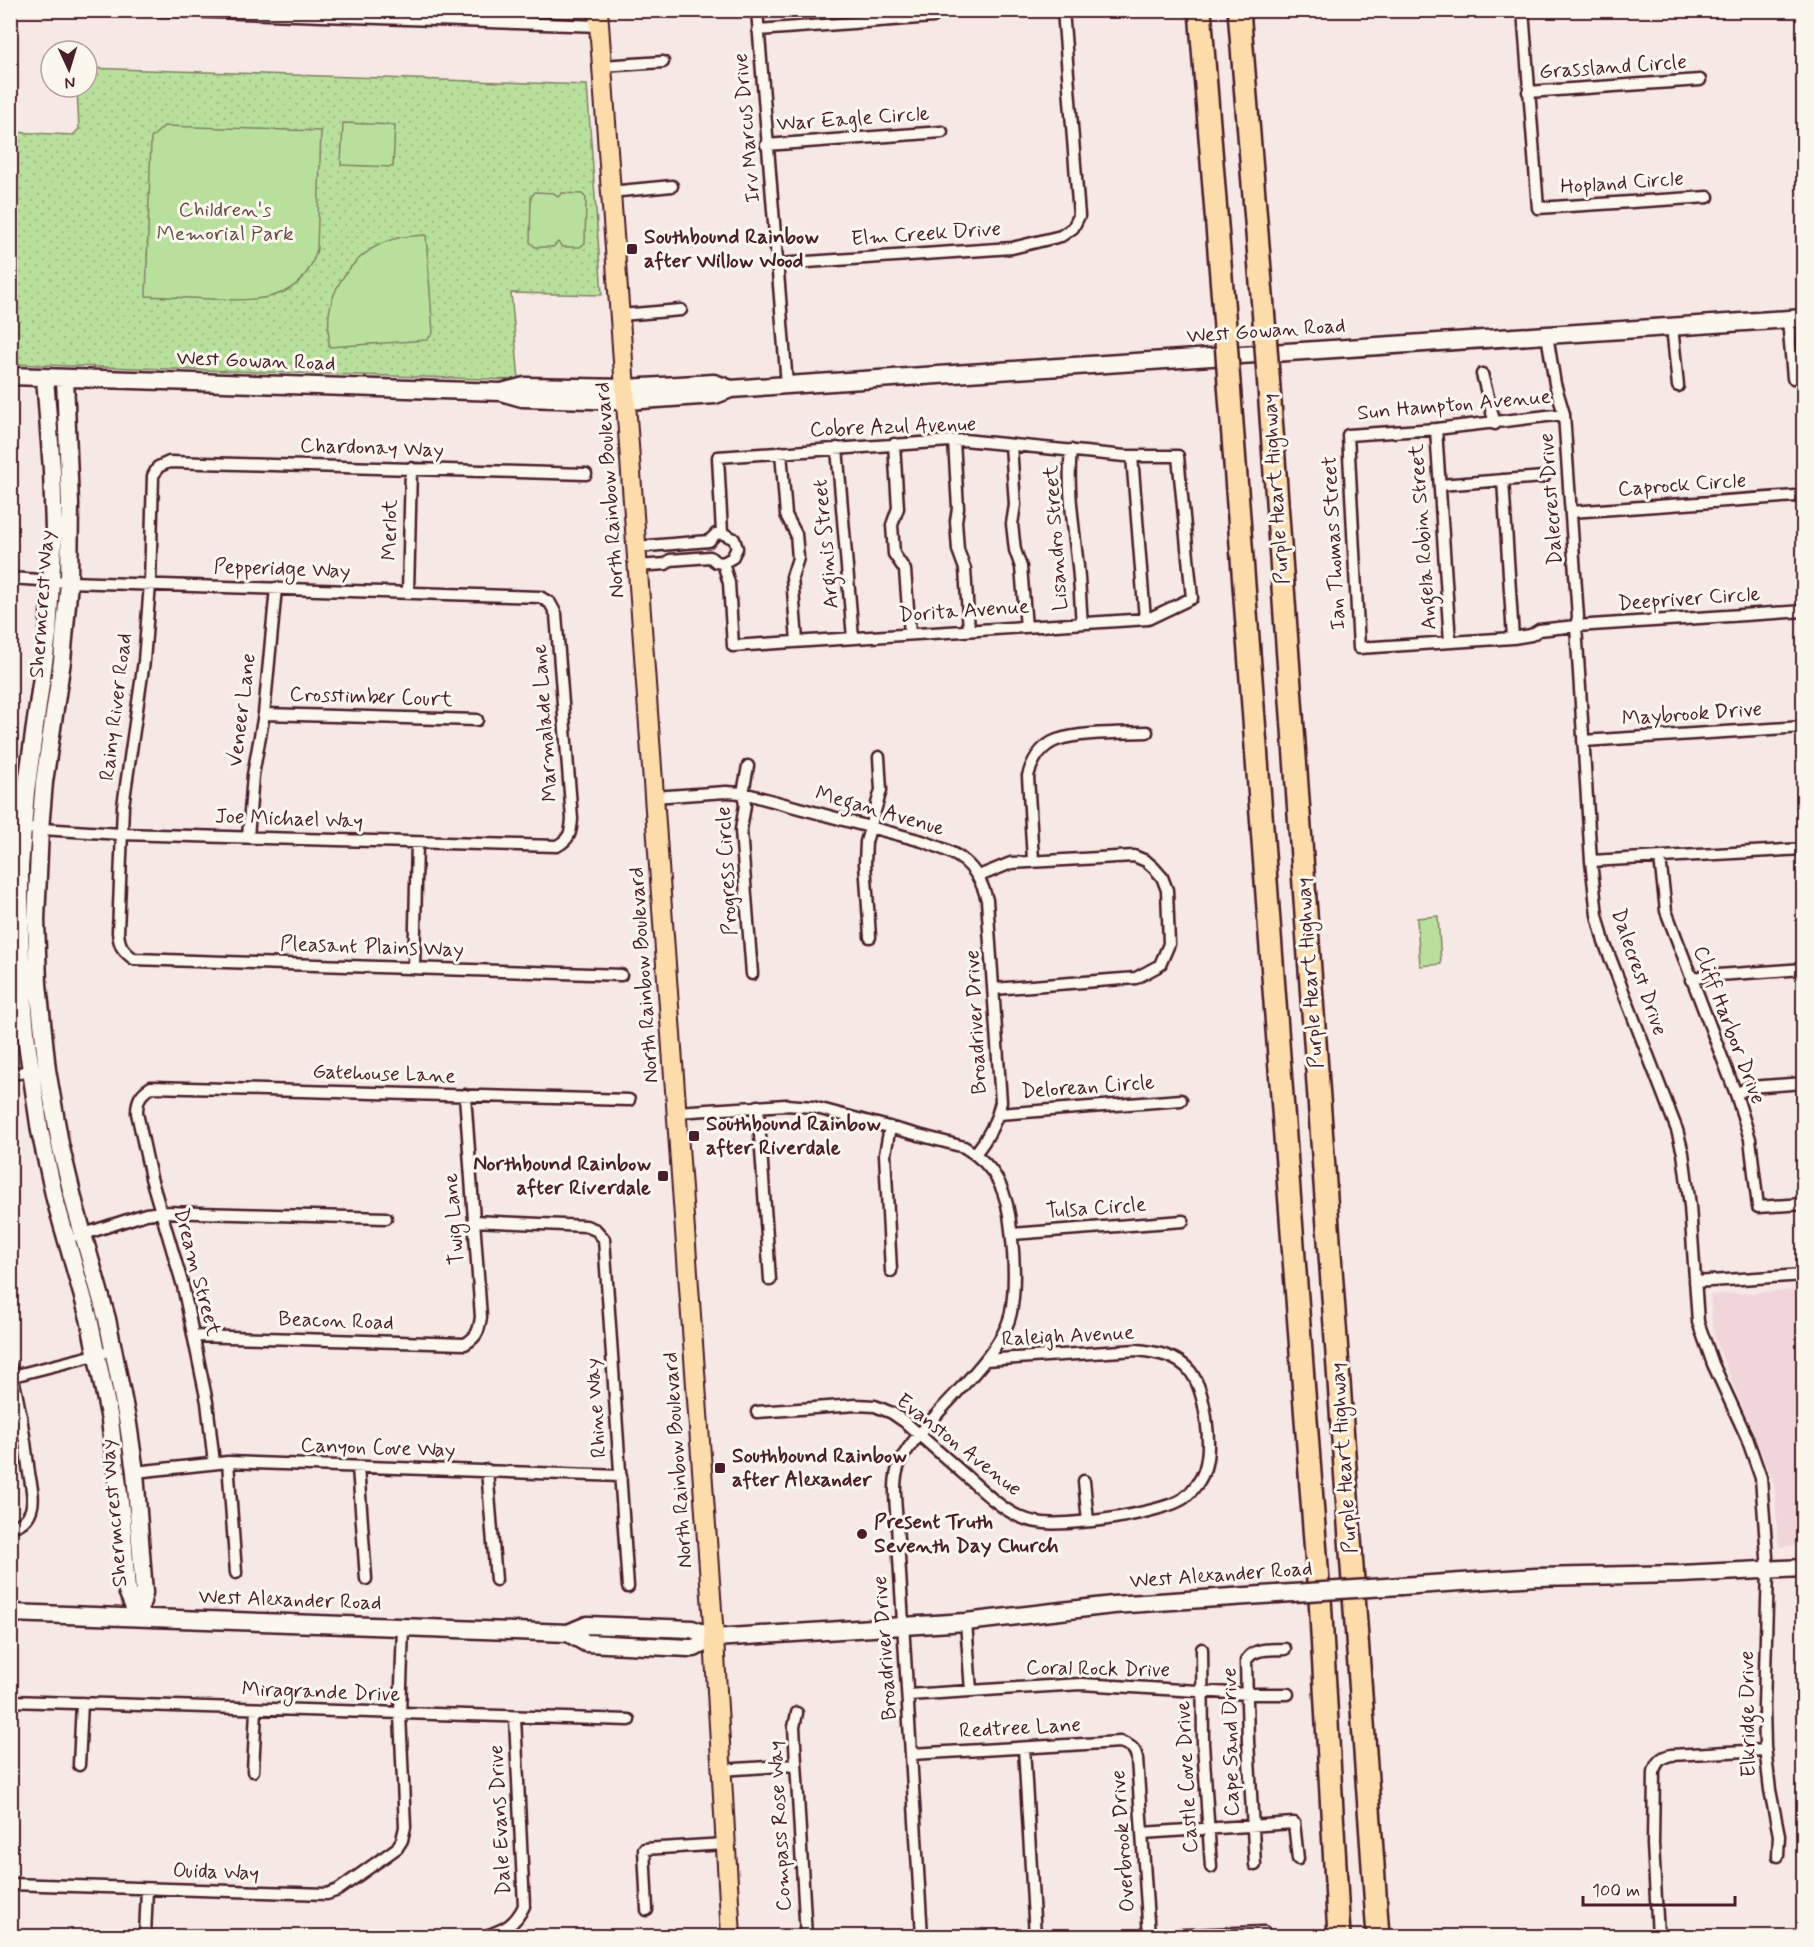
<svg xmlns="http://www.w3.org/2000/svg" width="1814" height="1947" viewBox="0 0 1814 1947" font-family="Mynerve,sans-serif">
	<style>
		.built { fill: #f0d6db }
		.grass { fill: url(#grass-dots); stroke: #818064; stroke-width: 1.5 }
		.pitch { fill: #b8e09c; stroke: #818064; stroke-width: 1.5 }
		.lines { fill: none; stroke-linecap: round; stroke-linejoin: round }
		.street-casing { stroke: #4a1f2b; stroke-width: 15 }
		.secondary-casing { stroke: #4a1f2b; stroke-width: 21 }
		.primary-casing { stroke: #4a1f2b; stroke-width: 22 }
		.highway-casing { stroke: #4a1f2b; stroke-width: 26 }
		.street { stroke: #fbf7ec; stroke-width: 10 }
		.secondary { stroke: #fbf7ec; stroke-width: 16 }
		.primary { stroke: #fddcac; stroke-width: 18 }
		.highway { stroke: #fddcac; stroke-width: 21 }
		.secondary-bridge-casing { stroke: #4a1f2b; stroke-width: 21; stroke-linecap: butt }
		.highway-bridge-casing { stroke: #4a1f2b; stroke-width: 26; stroke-linecap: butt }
		.secondary-bridge { stroke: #fbf7ec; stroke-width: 16 }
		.highway-bridge { stroke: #fddcac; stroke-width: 21 }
		.poi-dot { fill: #4a1f2b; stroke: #fbf7ec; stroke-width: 2 }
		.labels { text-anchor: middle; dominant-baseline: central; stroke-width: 6; stroke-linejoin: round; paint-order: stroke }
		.street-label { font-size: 21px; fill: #4a1f2b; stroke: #fbf7ec }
		.park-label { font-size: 21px; fill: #664f47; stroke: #fbf7ec }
		.poi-label { font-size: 21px; font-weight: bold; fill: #4a1f2b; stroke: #fbf7ec; text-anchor: start }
	</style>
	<defs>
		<pattern id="grass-dots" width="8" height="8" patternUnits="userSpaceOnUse" patternTransform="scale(1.5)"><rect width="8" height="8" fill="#b8e09c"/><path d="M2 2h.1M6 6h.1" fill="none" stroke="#a0c087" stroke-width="1.8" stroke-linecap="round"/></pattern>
	</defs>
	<rect width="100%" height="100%" fill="#f6e8e4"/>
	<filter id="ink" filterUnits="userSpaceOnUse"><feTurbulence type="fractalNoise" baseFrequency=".0167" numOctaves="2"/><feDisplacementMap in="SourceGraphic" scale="12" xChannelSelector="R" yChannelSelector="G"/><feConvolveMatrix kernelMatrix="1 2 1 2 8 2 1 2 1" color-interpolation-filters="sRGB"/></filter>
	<g filter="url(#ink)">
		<path class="built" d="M1803 1290V1545L1779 1547 1774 1484 1714 1337 1710 1295Z"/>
		<path class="grass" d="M87 68 587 85 602 295 511 293 519 380 11 364V132L73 135 79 129 77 87H87Z"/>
		<path class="pitch" d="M343 123 395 125 393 167 341 165Z
			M164 126 321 131 317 249C303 303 257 301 211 299 189 298 167 297 146 296L151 138Z
			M535 192 554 193 558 197 562 193 582 194 586 198 585 243 580 247H562L558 242 553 247H535L530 242 531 197Z
			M426 235 433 333 427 340 329 347C329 336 328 325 329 314 334 278 363 246 398 238 407 236 417 236 426 235Z
			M1438 916 1441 964 1420 966 1417 918Z"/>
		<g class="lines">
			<g class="street-casing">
				<path id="street" d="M156 10 599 26
					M757 10 787 385
					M1523 10 1538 208 1708 197
					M758 30 933 17
					M602 66 663 62
					M1528 92 1700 80
					M766 145 942 132
					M610 192 672 186
					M778 264 1012 248 1061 236 1073 228 1079 216 1063 10
					M621 315 681 310
					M1788 319 1793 378
					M1672 326 1678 386
					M1547 335 1555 384 1564 414 1578 617 1576 626 1591 861 1597 915 1604 942 1677 1130 1683 1153 1690 1206 1698 1322 1713 1364 1747 1438 1761 1478 1768 1570 1764 1706 1765 1747 1770 1790 1779 1835 1778 1856
					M1482 374 1495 424
					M1564 414 1436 429 1348 435 1359 648 1513 638 1531 635 1539 630 1576 626 1804 611
					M1436 429 1450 642
					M954 441 958 508 956 521 958 550 965 569 969 630
					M894 444 898 508 892 525 894 554 905 570 910 634
					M1011 445 1015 505 1012 524 1015 550 1021 567 1026 627
					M837 448 853 638
					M1071 450C1067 486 1073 522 1077 558 1080 579 1080 602 1082 623
					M781 452 786 515 796 534 798 558 792 577 797 641
					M1132 456 1145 619
					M586 474 169 462 158 467 153 476 150 584 144 661 123 806 118 932C119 946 123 951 134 959L621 975
					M1503 480 1513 638
					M1440 485 1544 477
					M1571 512 1796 496
					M722 533 718 457 964 440 1125 456H1178L1192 598 1148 619 733 646 729 583 723 563
					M722 533 734 539 737 548 732 558 723 563
					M636 547 709 541 716 534 722 533
					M637 566 666 564 670 560 710 557 716 562 723 563
					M10 578 69 582 540 597 550 603 556 614 572 819C571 832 570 839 557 846L121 834 10 827
					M408 593 411 468
					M264 714 477 720
					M1583 741 1804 727
					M748 766 743 793 745 805 741 830 752 974
					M653 797 726 792 743 793 922 841C957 853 977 862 987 900L1001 1102C997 1121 987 1139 975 1154
					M248 837 253 775 264 714 276 588
					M1660 858 1666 911 1736 1094 1750 1139 1758 1207 1804 1204
					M1033 860 1028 776C1032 761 1041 746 1057 740 1080 732 1122 733 1147 732
					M1591 861 1804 849
					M979 876 1011 863 1134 856 1146 861 1154 868 1162 877 1167 890 1169 944 1160 965 1136 978 994 989
					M870 937 865 863 866 842 881 790 879 757
					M414 968 417 843
					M1691 980 1703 976 1804 969
					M10 1074 37 1071
					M1736 1094 1750 1087 1804 1083
					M758 1106 770 1280
					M676 1112 786 1105 813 1107 964 1147C997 1166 1008 1194 1011 1230 1014 1256 1016 1285 1011 1312 1005 1346 960 1388 937 1414 924 1429 907 1446 899 1465 892 1482 896 1505 897 1524L922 1936
					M999 1114 1181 1100
					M890 1127 885 1154 891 1271
					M474 1221 586 1226 596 1230 604 1239 628 1587
					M1012 1234 1183 1221
					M78 1236 146 1214 162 1212 386 1218
					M1695 1282 1804 1275
					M194 1336 465 1344C477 1337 479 1331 481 1317L465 1095
					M10 1366C19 1401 25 1437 29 1473 31 1484 35 1499 31 1510 28 1519 20 1526 10 1526
					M13 1376 103 1353
					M757 1412 856 1405 875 1406 892 1413 905 1422C925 1440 946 1458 966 1476 983 1491 1000 1508 1020 1517 1041 1527 1070 1523 1092 1521 1113 1519 1169 1509 1184 1498 1193 1491 1202 1479 1205 1468 1212 1444 1206 1392 1190 1371 1178 1356 1156 1352 1137 1350L985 1360
					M228 1462 236 1573
					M214 1463 207 1402 183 1286 151 1178 137 1113C137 1100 140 1094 151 1087L629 1100
					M358 1467 366 1579
					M487 1470 496 1580
					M135 1472 228 1462 621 1476
					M1084 1481 1088 1521
					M966 1622 971 1691
					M1202 1649 1203 1743 1211 1867
					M908 1695 1081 1684 1248 1694H1288
					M10 1701 629 1720
					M797 1713 794 1727 806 1936
					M1024 1748 1035 1936
					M911 1754 1120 1742C1129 1745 1136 1748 1137 1759L1149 1936
					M79 1765 82 1703
					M720 1770 796 1765
					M253 1771 256 1710
					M1142 1833 1294 1823 1298 1859
					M1255 1865 1248 1741 1246 1661C1253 1647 1271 1650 1285 1649
					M10 1884 327 1894 338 1890 397 1848 402 1840 405 1827 400 1714 403 1627
					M647 1910 644 1849 725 1844
					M145 1936 147 1889
					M486 1936C505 1929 515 1925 524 1906L515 1718
					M1163 1936 1264 1932
					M1658 1936 1653 1844 1654 1772C1656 1762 1661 1757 1671 1755L1765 1750"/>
			</g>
			<g class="secondary-casing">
				<path id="secondary" d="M10 376 501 392 522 398 627 401 715 395 731 389 787 385 1804 318
					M45 377 52 470 54 529 48 634 26 791 20 867V939L24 1010 27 1043 40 1131 55 1199 89 1318 110 1420 122 1519 127 1591 138 1617
					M65 378 70 504 69 582 62 661 44 782 40 829 36 920 38 984 47 1070 60 1144 75 1206 107 1319 128 1424 135 1472 144 1593 138 1617
					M502 392 525 386 626 388 714 383 731 389
					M1401 1586 1536 1577 1681 1574 1804 1568
					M10 1613 568 1633 587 1625 692 1629 714 1638
					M568 1633 586 1643 689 1648H694L714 1638 966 1622 1113 1605 1277 1594"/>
			</g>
			<g class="primary-casing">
				<path id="primary" d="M598 10 714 1638 731 1936"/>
			</g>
			<g class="highway-casing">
				<path id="highway" d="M1200 10 1225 327
					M1239 10 1264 320
					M1229 383 1318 1581
					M1269 388 1378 1936
					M1320 1598 1339 1936"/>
			</g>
			<use href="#street" class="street"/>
			<use href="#secondary" class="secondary"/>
			<use href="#primary" class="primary"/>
			<use href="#highway" class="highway"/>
			<g class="secondary-bridge-casing">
				<path id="secondary-bridge" d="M1277 1594 1401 1586"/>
			</g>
			<g class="highway-bridge-casing">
				<path id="highway-bridge" d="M1264 320 1269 388
					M1225 327 1229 383"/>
			</g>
			<use href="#secondary-bridge" class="secondary-bridge"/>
			<use href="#highway-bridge" class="highway-bridge"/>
		</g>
	</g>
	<g class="poi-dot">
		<rect x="626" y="243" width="12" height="12" rx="3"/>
		<rect x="688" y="1130" width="12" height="12" rx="3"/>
		<rect x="657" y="1170" width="12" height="12" rx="3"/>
		<rect x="714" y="1462" width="12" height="12" rx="3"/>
		<circle cx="862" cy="1534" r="6"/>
	</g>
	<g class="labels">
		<g class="street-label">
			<text transform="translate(1613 67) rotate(-4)">Grassland Circle</text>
			<text transform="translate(853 119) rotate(-4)">War Eagle Circle</text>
			<text transform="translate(747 128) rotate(-95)">Irv Marcus Drive</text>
			<text transform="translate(1622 183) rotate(-4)">Hopland Circle</text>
			<text transform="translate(926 234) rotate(-4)">Elm Creek Drive</text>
			<text transform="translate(1266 331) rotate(-4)">West Gowan Road</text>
			<text transform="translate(256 361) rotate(2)">West Gowan Road</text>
			<text transform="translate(1454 405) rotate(-5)">Sun Hampton Avenue</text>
			<text transform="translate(893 427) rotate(-2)">Cobre Azul Avenue</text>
			<text transform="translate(372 448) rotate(2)">Chardonay Way</text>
			<text transform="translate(1682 485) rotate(-4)">Caprock Circle</text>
			<text transform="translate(1276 489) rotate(-94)">Purple Heart Highway</text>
			<text transform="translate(610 490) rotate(-94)">North Rainbow Boulevard</text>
			<text transform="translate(1551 499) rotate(-94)">Dalecrest Drive</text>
			<text transform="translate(390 530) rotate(-89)">Merlot</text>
			<text transform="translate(1423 537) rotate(-94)">Angela Robin Street</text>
			<text transform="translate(1056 538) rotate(-94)">Lisandro Street</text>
			<text transform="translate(1334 543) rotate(-93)">Ian Thomas Street</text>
			<text transform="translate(826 544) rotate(-95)">Arginis Street</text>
			<text transform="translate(282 569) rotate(2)">Pepperidge Way</text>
			<text transform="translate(1689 599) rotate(-4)">Deepriver Circle</text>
			<text transform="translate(42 604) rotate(-86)">Shermcrest Way</text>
			<text transform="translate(964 611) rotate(-4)">Dorita Avenue</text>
			<text transform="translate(371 697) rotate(2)">Crosstimber Court</text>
			<text transform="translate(116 707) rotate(-83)">Rainy River Road</text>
			<text transform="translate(242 710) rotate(-83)">Veneer Lane</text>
			<text transform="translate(1692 714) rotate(-4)">Maybrook Drive</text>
			<text transform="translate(545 723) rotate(-94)">Marmalade Lane</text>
			<text transform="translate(880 811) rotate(16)">Megan Avenue</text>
			<text transform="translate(289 819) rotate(2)">Joe Michael Way</text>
			<text transform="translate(727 871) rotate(-93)">Progress Circle</text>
			<text transform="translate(372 947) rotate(2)">Pleasant Plains Way</text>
			<text transform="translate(1639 972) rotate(71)">Dalecrest Drive</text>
			<text transform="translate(1310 973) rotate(-94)">Purple Heart Highway</text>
			<text transform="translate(644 975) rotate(-94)">North Rainbow Boulevard</text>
			<text transform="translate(976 1022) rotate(-93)">Broadriver Drive</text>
			<text transform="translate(1729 1025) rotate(69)">Cliff Harbor Drive</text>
			<text transform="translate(384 1074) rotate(2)">Gatehouse Lane</text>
			<text transform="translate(1088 1087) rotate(-4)">Delorean Circle</text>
			<text transform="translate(1096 1208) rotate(-4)">Tulsa Circle</text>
			<text transform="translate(454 1219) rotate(-94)">Twig Lane</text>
			<text transform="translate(197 1272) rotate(75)">Dream Street</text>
			<text transform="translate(336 1321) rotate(2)">Beacon Road</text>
			<text transform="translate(1068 1336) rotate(-3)">Raleigh Avenue</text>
			<text transform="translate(596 1408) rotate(-94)">Rhine Way</text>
			<text transform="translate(959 1445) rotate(38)">Evanston Avenue</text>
			<text transform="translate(378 1448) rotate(2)">Canyon Cove Way</text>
			<text transform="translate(1344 1458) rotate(-94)">Purple Heart Highway</text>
			<text transform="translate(678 1460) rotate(-94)">North Rainbow Boulevard</text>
			<text transform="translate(114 1513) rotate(-95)">Shermcrest Way</text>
			<text transform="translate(1221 1575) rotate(-4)">West Alexander Road</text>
			<text transform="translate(290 1600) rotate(2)">West Alexander Road</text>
			<text transform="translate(885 1648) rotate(-94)">Broadriver Drive</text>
			<text transform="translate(1098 1669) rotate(1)">Coral Rock Drive</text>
			<text transform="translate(321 1692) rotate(2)">Miragrande Drive</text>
			<text transform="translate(1748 1714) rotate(-91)">Elkridge Drive</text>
			<text transform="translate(1020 1728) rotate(-3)">Redtree Lane</text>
			<text transform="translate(1231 1742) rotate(-91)">Cape Sand Drive</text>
			<text transform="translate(1187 1777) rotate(-93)">Castle Cove Drive</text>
			<text transform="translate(500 1820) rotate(-93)">Dale Evans Drive</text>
			<text transform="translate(780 1826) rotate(-93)">Compass Rose Way</text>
			<text transform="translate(1123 1841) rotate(-94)">Overbrook Drive</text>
			<text transform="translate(216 1872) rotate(2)">Ouida Way</text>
		</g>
		<g class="park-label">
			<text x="225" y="210">Children's<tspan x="225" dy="24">Memorial Park</tspan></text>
		</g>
		<g class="poi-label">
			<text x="644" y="237">Southbound Rainbow<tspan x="644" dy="24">after Willow Wood</tspan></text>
			<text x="706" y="1124">Southbound Rainbow<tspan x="706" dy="24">after Riverdale</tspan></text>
			<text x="651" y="1164" text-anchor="end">Northbound Rainbow<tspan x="651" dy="24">after Riverdale</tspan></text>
			<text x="732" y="1456">Southbound Rainbow<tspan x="732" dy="24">after Alexander</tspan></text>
			<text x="874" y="1522">Present Truth<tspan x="874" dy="24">Seventh Day Church</tspan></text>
		</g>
	</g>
	<rect width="1814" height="1947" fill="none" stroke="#fbf7ec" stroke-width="36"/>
	<rect x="18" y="18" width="1778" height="1911" fill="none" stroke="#4a1f2b" stroke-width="2" filter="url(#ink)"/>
	<g transform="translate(69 69) rotate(176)"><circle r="28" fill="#fbf7ec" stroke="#b4a19f" stroke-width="1.5"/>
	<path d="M0-4.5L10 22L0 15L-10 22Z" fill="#4a1f2b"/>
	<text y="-9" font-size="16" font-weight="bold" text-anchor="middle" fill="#4a1f2b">N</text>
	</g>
	<path d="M1583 1896v9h152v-9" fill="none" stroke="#4a1f2b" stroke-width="3"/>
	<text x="1592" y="1896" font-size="18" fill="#4a1f2b" stroke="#fbf7ec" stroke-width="4.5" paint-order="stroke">100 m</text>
</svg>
